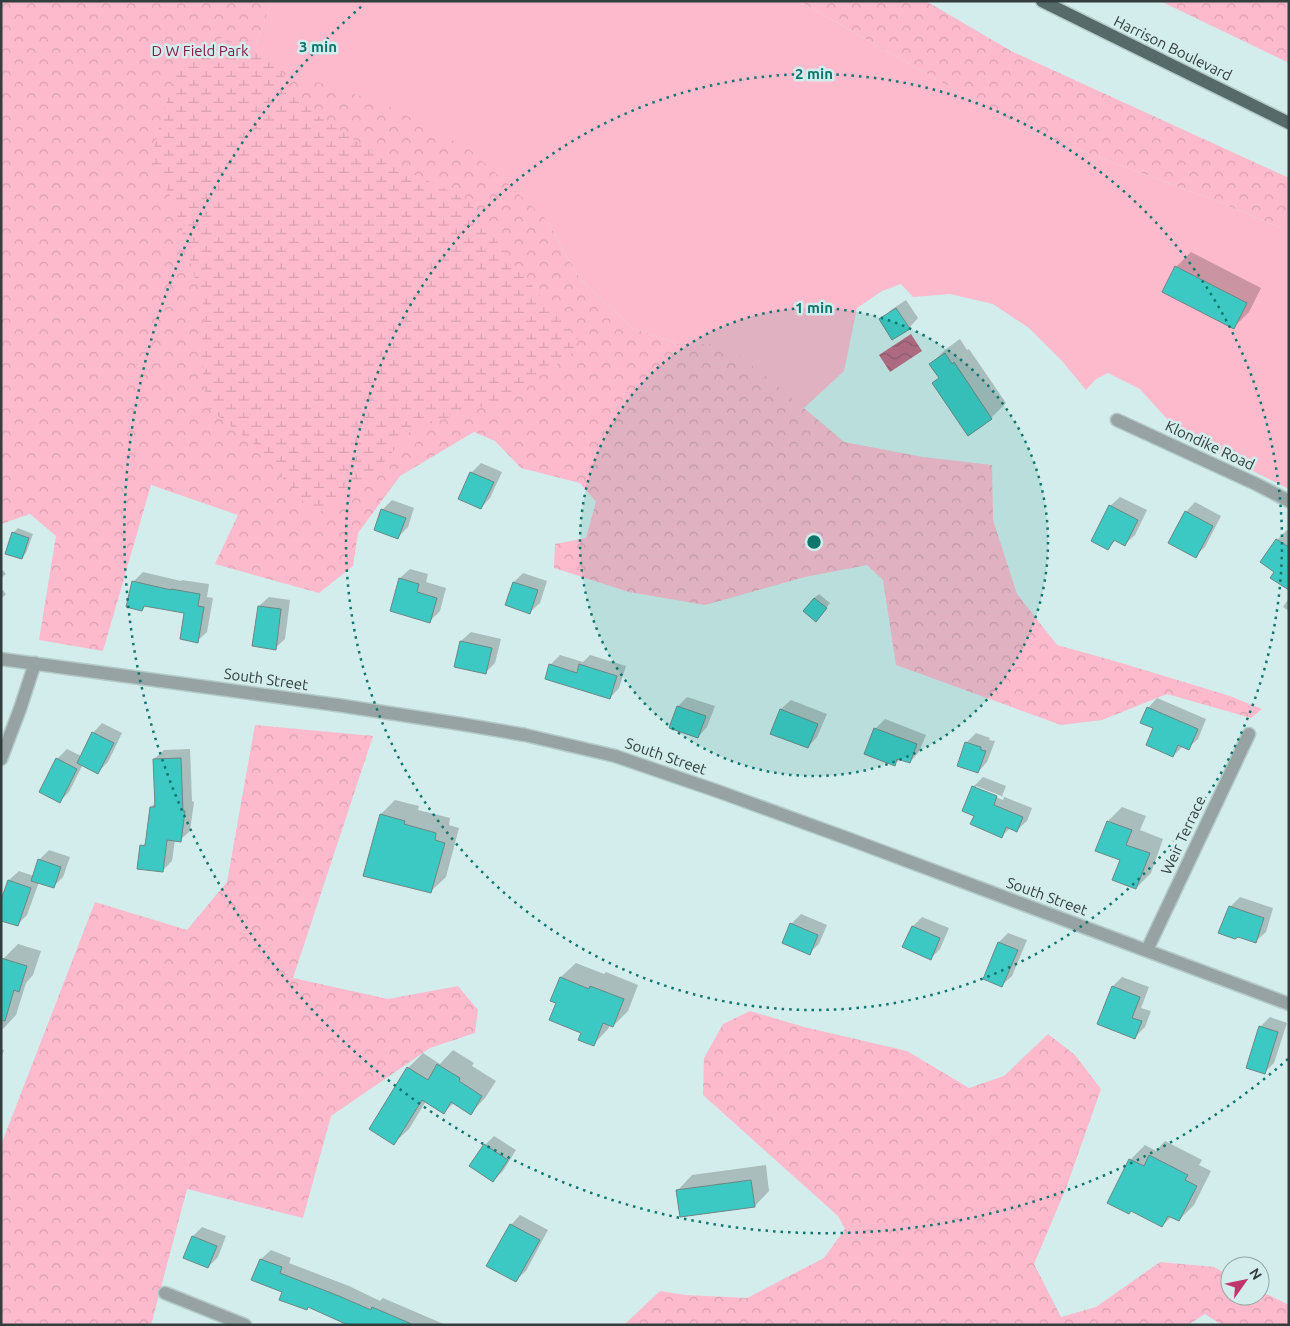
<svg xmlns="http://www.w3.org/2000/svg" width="1290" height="1326" viewBox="0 0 1290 1326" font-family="Ubuntu,sans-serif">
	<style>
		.green { fill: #fdbacc }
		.forest { fill: url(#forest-crowns) }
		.wetland { fill: url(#wetland-marsh) }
		.water { fill: url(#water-waves) }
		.shadow { fill: #0003; fill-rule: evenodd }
		.building { fill: #3cc9c4; stroke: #6d8785 }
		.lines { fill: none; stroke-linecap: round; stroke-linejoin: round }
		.minor-casing { stroke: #b2cac8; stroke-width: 15 }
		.major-casing { stroke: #b2cac8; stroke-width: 15 }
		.minor { stroke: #97a3a2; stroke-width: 12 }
		.major { stroke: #566a69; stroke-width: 12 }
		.ring { fill: none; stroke: #0f766e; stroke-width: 2.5; stroke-dasharray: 2.5 5 }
		.labels { text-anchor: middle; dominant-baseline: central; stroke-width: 5; stroke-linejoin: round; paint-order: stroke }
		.street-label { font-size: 15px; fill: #323d3d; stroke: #d2edeb }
		.park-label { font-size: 15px; fill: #881b49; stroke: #d2edeb }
		.centre { fill: #0f766e; stroke: #d2edeb; stroke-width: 2.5 }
		.ring-label { font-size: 15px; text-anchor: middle; font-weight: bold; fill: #0f766e; stroke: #d2edeb; stroke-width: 5; stroke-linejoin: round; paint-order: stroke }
	</style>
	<defs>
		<pattern id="forest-crowns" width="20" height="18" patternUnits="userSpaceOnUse" patternTransform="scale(1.25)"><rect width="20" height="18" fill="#fdbacc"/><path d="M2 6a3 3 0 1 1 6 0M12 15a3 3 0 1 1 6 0" fill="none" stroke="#d9a1b0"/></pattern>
		<pattern id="wetland-marsh" width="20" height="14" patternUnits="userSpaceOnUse" patternTransform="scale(1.25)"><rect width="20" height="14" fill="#fdbacc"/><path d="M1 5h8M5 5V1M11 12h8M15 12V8" fill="none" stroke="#d9a1b0"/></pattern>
		<pattern id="water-waves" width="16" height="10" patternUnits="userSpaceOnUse" patternTransform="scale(1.25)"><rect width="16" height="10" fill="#c26985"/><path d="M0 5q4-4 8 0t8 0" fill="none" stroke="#9e586e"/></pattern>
	</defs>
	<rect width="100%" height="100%" fill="#d2edeb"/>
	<path class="green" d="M272 1H799L1024 129 1221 203 1289 231V489L1185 437 1167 419 1140 389 1108 373 1096 379 1086 390 1062 361 1029 328 993 304 950 294 913 297 901 284 882 291 857 308 844 371 804 408 725 345 678 344 632 328 580 279 546 219 249 60 258 39Z"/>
	<path class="forest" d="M1 1H272L258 39 249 60 385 104 470 150 546 219 580 279 632 328 678 344H725L778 386 844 442 923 457 992 465 993 520 1017 594 1057 645 1118 662 1230 696 1262 709 1251 718 1167 694 1102 720 1061 725 896 665 883 580 867 565 805 577 705 605 629 592 554 568 555 544 586 538 596 502 580 483 521 468 495 441 474 432 400 476 358 533 353 566 319 593 215 564 238 515 151 485 103 651 39 640 56 536 30 514 1 524Z
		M799 1H926L1011 51 1289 178V231L1221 203 1024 129Z
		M1160 1H1289V63Z
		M255 725 373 736 293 978 388 999 458 986 478 1010 475 1033 430 1048 331 1116 303 1218 187 1189 151 1325H1V1145L95 902 187 930 227 882Z
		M750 1011 804 1027 907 1051 969 1088 1004 1076 1048 1034 1075 1055 1101 1089 1066 1188 1034 1264 1061 1317 1096 1307 1160 1262 1214 1267 1230 1276V1296H1260V1291L1289 1305V1325H1222L1205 1314 1188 1325H624L660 1291 686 1295 747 1298 824 1258 845 1229 838 1216 703 1095 704 1058 723 1024Z"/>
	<path class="wetland" d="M221 38 267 54 311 111 390 163 468 200 509 258 556 315 579 340 570 356 507 398 411 430 361 489 315 514 285 481 261 450 207 407 201 354 205 310 196 282 173 201 151 161 159 128 175 72 200 49Z"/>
	<path class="water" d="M911 334 922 351 890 372 879 355Z"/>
	<path class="shadow" d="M1191 252 1261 288 1249 312 1234 327 1176 267Z
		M906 300 918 318 909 328 881 320 891 310Z
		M960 339 967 350 969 349 1006 403 991 418 968 434 934 383 940 377 931 364 946 349Z
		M481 463 502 472 490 498 481 508 471 473Z
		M1120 497 1147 510 1135 535 1125 544 1116 540 1108 548 1110 506Z
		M392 500 414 508 408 527 398 537 382 510Z
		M1195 502 1221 516 1205 547 1195 556 1186 512Z
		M18 528 33 534 26 553 22 558 13 533Z
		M1287 530 1289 531V578L1262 562 1277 540Z
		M1 568 6 574 1 578Z
		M410 569 428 574 426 582 446 588 440 611 430 621 400 578Z
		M143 572 181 581 182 580 209 584 207 597 213 598 207 632 197 641 185 612 146 605 142 609 133 582Z
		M523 573 547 581 540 603 530 612 514 582Z
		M1 588 6 594 1 599Z
		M819 594 830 603 820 616 814 598Z
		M269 597 290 600 285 639 275 648 259 606Z
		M1289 598V611L1283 607Z
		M471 632 501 639 495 663 485 673 455 666 461 641Z
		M560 655 583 662 590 655 626 666 619 688 610 698 550 665Z
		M687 697 715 706 707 727 698 737 670 727 678 706Z
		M1157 698 1206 719 1198 739 1188 748 1183 746 1173 756 1155 727 1148 708Z
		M791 700 827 714 817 737 808 747 772 733 781 709Z
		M885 719 926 735 919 752 910 762 900 759 895 764 875 729Z
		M102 723 122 733 108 762 98 772 83 764 69 792 59 802 57 759 67 749 81 756 93 733Z
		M976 733 990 738 989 740 995 741 987 762 978 772 966 743Z
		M190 749 192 801 194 802 190 831 180 840H175L172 861 162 871 142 846 147 841 151 807 156 802 154 759 164 750Z
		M983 777 1006 786 1002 796 1032 808 1027 821 1017 830 1011 827 1002 836 975 815 973 787ZM976 786 1004 797 1003 800 976 789Z
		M395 800 419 806 418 810 450 818 449 825 459 828 446 877 431 891 381 814Z
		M1122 807 1146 816 1140 830 1163 839 1151 873 1136 888 1121 859 1108 821Z
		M49 850 70 857 63 877 53 887 39 882 27 915 17 925 1 903 9 880 19 871 34 876 39 860Z
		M1240 897 1273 908 1266 932 1256 941 1238 935 1230 907Z
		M801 914 827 925 819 944 809 953 791 924Z
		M922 917 949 928 940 949 931 958 904 947 913 926Z
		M1008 933 1027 940 1012 976 1002 985 999 942Z
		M18 944 41 951 33 975 26 983 16 1015 2 1030 1 966 3 959Z
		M576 963 604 974 606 972 638 985 628 1011 613 1026 610 1025 608 1029 594 1044 557 1002 561 977Z
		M1122 977 1149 987 1141 1008 1151 1011 1145 1027 1135 1037 1113 986Z
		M1270 1017 1287 1023 1274 1063 1265 1072 1260 1027Z
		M1 1049 4 1050 1 1059Z
		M453 1050 474 1063 472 1066 496 1081 485 1098 471 1113 454 1103 444 1112 426 1101 409 1129 394 1143 408 1068 423 1053 440 1064Z
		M494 1136 516 1150 503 1171 493 1181 485 1145Z
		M1165 1141 1202 1160 1199 1165 1211 1171 1194 1205 1179 1220 1172 1216 1162 1226 1132 1210 1129 1213 1130 1160 1145 1145 1156 1151Z
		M766 1165 769 1191 755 1206 678 1190 692 1175Z
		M520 1215 548 1230 526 1271 516 1280 511 1225Z
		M202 1227 226 1236 218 1257 208 1267 193 1236Z
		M271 1250 291 1258 289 1263 349 1286 380 1301 383 1298 446 1325H368L309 1306 306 1309 283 1291 253 1279 261 1259Z"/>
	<path class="building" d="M1175 266 1247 303 1234 329 1162 292Z
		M896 308 910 329 892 340 879 319Z
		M945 353 952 364 954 362 992 419 968 436 932 383 939 378 929 364Z
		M470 472 494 482 481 509 458 499Z
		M1109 505 1138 520 1125 546 1114 540 1108 550 1091 541Z
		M381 509 406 518 398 539 374 530Z
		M1185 511 1213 526 1196 558 1168 543Z
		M12 532 29 538 22 559 5 554Z
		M1276 539 1289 547V590L1270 578 1274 572 1260 562Z
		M399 578 419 584 417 592 437 598 430 623 390 611Z
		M132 581 171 590V589L200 594 198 606 204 607 198 643 180 639 184 613 144 606 142 611 126 607Z
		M513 582 538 590 530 614 505 605Z
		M814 598 827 608 816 622 803 611Z
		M258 606 281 609 276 650 252 646Z
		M460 641 492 648 486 674 454 667Z
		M549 664 577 673 579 664 617 676 610 699 545 679Z
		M677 706 706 716 698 738 669 728Z
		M1147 707 1198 729 1189 750 1178 745 1173 757 1146 745 1153 728 1140 723Z
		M780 709 818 724 808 748 770 734Z
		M874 728 917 744 910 763 897 759 895 766 864 754Z
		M92 732 114 743 98 774 77 763Z
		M965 742 981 747V750L986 751 978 773 957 766Z
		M56 758 77 769 60 803 39 792Z
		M181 758 183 811H185L181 842 167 840 163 872 137 869 140 845 145 846 150 807H155L153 759Z
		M972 786 997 796 994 805 1023 817 1017 832 1006 827 1002 838 970 824 974 816 962 811Z
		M380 814 405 821 404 824 436 833 435 840 445 843 431 893 363 876Z
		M1107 821 1132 830 1126 845 1150 853 1136 889 1112 880 1120 860 1095 851Z
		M38 859 61 867 54 888 31 881Z
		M8 880 31 888 18 926 1 921V900Z
		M1229 906 1264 918 1256 943 1238 937 1235 939 1218 933Z
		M790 923 818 935 810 955 782 943Z
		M912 926 940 938 931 960 902 947Z
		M998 942 1018 950 1002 987 983 979Z
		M1 958 27 966 19 992 14 990 5 1021 1 1020Z
		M560 977 589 989 590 986 624 999 613 1027 603 1023 594 1046 578 1040 581 1033 549 1020 556 1003 550 1001Z
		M1112 986 1140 997 1132 1018 1142 1021 1135 1039 1097 1024Z
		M1259 1026 1278 1032 1265 1074 1246 1068Z
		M437 1064 460 1078 459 1081 482 1096 471 1115 451 1102 444 1114 422 1100 394 1145 369 1129 407 1067 428 1080Z
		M484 1144 508 1160 493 1182 469 1166Z
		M1149 1155 1188 1175 1185 1180 1197 1186 1179 1221 1168 1216 1162 1227 1131 1211 1129 1214 1107 1203 1129 1159 1144 1166Z
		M751 1180 755 1207 680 1217 676 1190Z
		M510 1224 540 1240 516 1282 486 1266Z
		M192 1236 217 1246 208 1268 183 1258Z
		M260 1259 282 1267 280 1273 339 1296 371 1310 372 1307 414 1325H348L308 1307 307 1310 279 1300 282 1292 251 1280Z"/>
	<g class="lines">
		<g class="minor-casing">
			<path id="minor" d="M1117 420 1256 484 1289 501
				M1 659 337 705 461 724 525 735 615 756 720 792 849 839 1289 1004
				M1 759 20 709 35 663
				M1147 950 1249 734
				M165 1293 245 1325"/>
		</g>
		<g class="major-casing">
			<path id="major" d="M1042 1 1289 123"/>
		</g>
		<use href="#minor" class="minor"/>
		<use href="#major" class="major"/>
	</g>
	<circle cx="814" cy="542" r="234" fill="#0f766e" fill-opacity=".12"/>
	<g class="ring">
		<circle cx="814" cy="542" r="234"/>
		<circle cx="814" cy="542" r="468"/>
		<path d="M1288 1059A701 701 0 1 1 363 5"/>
	</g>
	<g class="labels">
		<g class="street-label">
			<text transform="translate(1173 48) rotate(26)">Harrison Boulevard</text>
			<text transform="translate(1210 445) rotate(25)">Klondike Road</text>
			<text transform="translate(266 679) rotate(8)">South Street</text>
			<text transform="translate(666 756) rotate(19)">South Street</text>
			<text transform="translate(1183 835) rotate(-65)">Weir Terrace</text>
			<text transform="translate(1047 896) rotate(20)">South Street</text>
		</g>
		<g class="park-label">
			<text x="200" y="50">D W Field Park</text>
		</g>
	</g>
	<circle cx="814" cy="542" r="8" class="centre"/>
	<g class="ring-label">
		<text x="318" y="52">3 min</text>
		<text x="814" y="79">2 min</text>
		<text x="814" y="313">1 min</text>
	</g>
	<rect width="1290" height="1326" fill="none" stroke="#323d3d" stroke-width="5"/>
	<g transform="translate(1245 1281) rotate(57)"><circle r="24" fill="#d2edeb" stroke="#92a7a5"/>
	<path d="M0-4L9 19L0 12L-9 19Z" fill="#be346b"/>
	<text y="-8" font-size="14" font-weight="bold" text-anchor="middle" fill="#323d3d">N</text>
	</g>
</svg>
